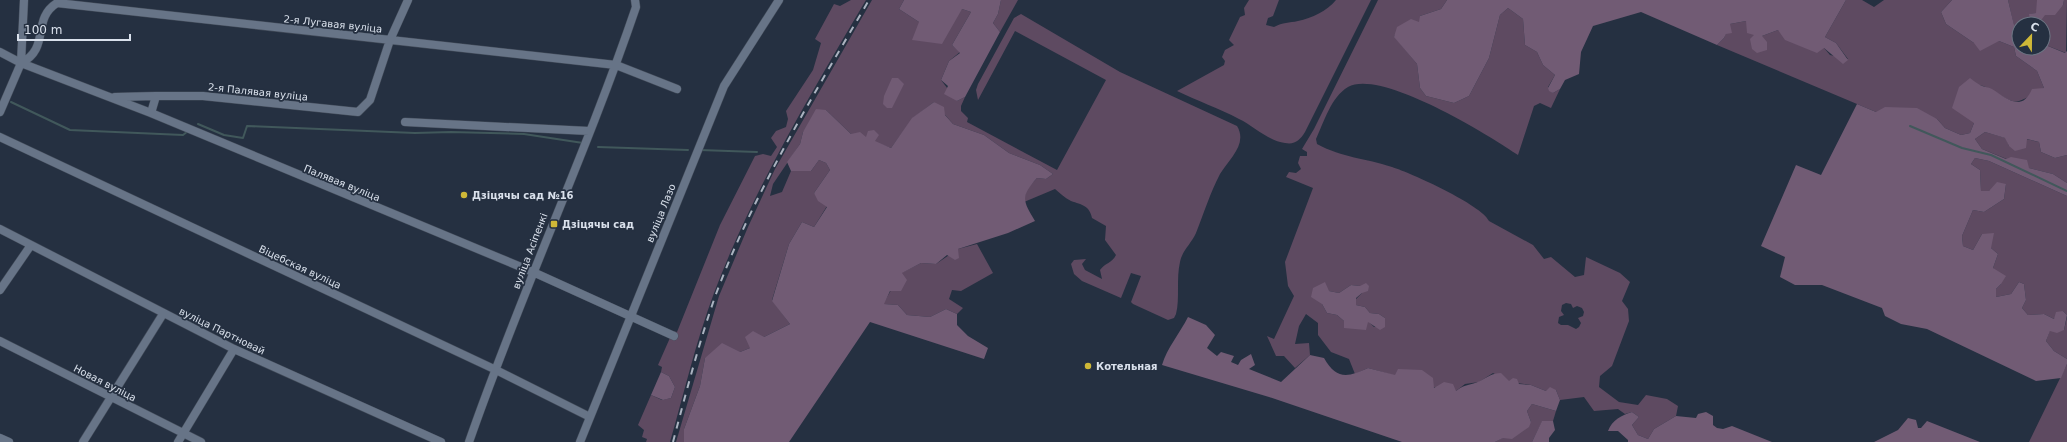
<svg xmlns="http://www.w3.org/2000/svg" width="2067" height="442" viewBox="0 0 2067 442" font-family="'DejaVu Sans',sans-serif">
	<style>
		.green { fill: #5e4a61; fill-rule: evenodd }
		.forest { fill: #715b74 }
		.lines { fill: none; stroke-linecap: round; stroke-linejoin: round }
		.stream { stroke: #41585b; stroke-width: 2 }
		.minor-casing { stroke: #434c5a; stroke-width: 9 }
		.minor { stroke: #677487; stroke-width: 8 }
		.rail { stroke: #abb3c0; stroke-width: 2; stroke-dasharray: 7 7; stroke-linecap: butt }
		.poi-dot { fill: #cfb837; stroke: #253041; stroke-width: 1.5 }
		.labels { text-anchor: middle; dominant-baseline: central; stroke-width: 3.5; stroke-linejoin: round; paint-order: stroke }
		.street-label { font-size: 10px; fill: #dae1ec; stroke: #253041 }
		.poi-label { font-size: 10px; font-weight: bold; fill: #dae1ec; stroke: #253041; text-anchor: start }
	</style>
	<rect width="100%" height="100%" fill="#253041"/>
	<path class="green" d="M851 0H866C810 95 753 190 714 293 696 341 684 393 670 442H646L647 439 642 437 644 430 638 425 651 395 662 400 671 398 675 387 669 376 661 372 662 367 658 365 673 331 677 332 720 225 755 156 763 154 771 156 777 147 771 138 776 131 786 127 788 119 786 111 813 70 821 43 815 39 834 4 840 6Z
		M872 0H904L899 9 919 22 962 9 971 12 952 45 960 52 949 61 941 80 957 101 965 97 961 106V111L968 118 967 122 1057 170 1106 80 1015 31 978 100 976 90 978 84 1014 18 1021 14 1120 72 1237 126C1248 144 1229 159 1220 174 1210 193 1204 213 1196 233 1191 244 1182 251 1180 262 1176 279 1180 298 1176 314L1174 318 1168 320 1133 304 1131 302 1141 276 1131 273 1121 298 1082 281 1074 274 1071 264 1074 260 1086 259 1082 264 1085 270 1102 279 1100 270C1105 263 1112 263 1116 255L1105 240 1106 226 1092 218C1089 205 1082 205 1071 201 1065 198 1060 193 1055 189L1024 202 1026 190 1037 178 1046 179 1053 174 1040 165 1009 153 984 135 953 124 934 102 913 118 891 148 851 134 826 110 803 132 800 144 773 184 770 196 782 192 791 171H811L819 160 826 163 830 170 814 193 827 206 814 227 802 222 789 244 772 300 790 324 764 337 750 348 740 352 705 358 700 386 684 429V442H676L719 296 748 227 775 169Z
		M1001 0H1018L1000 32 993 23 998 14Z
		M1249 0H1279L1273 16 1268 18 1266 25 1274 27C1283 22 1289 23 1298 21 1312 18 1327 11 1336 0H1371L1305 132C1300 140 1295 145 1285 143 1268 141 1254 126 1239 119 1219 108 1197 101 1177 91L1224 65 1225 61 1222 57 1225 50 1234 45 1229 40 1240 17 1245 15 1244 8Z
		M1378 0H1447L1441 9 1420 16V22L1394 36 1417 64 1420 88 1426 96 1454 103 1469 96 1489 58 1500 15 1508 8 1523 19 1525 45 1537 52 1543 65 1555 75 1548 87 1553 93 1560 89 1551 108 1540 103 1534 106 1518 155C1489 135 1380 68 1348 87 1331 97 1324 122 1316 139L1317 144C1343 158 1365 158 1392 167 1411 173 1482 205 1489 221L1533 245 1544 259 1551 257 1575 277 1584 275 1586 257 1620 273 1630 282 1622 301 1628 309 1629 321 1612 366 1600 376 1599 387 1619 402 1638 405 1646 395 1667 399 1678 406 1676 416 1654 429 1648 439 1638 435 1632 425 1639 417 1632 412 1625 414 1618 409 1594 411 1584 397 1560 400 1556 390 1546 391 1531 385 1509 382 1493 373 1479 382 1465 384 1456 391C1426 388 1397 375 1368 368L1355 374 1349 359 1331 352 1318 335V323L1306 314 1299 326 1295 344 1309 343 1310 355 1295 368 1284 356H1276L1267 336 1274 339 1294 296 1288 286 1285 262 1313 188 1286 177 1289 172 1296 173 1301 169 1298 163 1300 156H1307V152L1302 149 1314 129ZM1351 285 1360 286 1362 293 1356 299V305L1365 307 1370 313 1379 314 1385 318V327H1374L1368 321H1344L1337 315 1327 313 1322 304 1329 291 1339 293ZM1566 303 1571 304 1573 308 1577 306 1582 308 1584 312 1583 316 1578 318 1581 323 1579 327 1576 329 1568 325H1561L1558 323 1559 317 1564 315 1561 311 1562 305Z
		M1846 0H1862L1874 7 1884 0H1952L1941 12 1946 24 1974 43 1999 41 2014 47 2016 56 2037 71 2044 88C2036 92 2028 98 2019 101 2010 105 1993 88 1980 85L1974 123 1970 133 1961 135 1945 128 1937 119 1876 112 1717 45 1724 38 1730 24 1746 21 1762 36 1778 30 1824 48 1830 55 1848 59 1836 43 1825 37Z
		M2008 0H2037V13L2030 14 2045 15 2063 5 2064 0H2067L2066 53 2043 44V24H2019V34L2015 30Z
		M1985 132 2006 138 2009 146 2026 139 2039 142 2041 152 2055 158 2067 155V183L2053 174 2029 168 1982 149 1975 139Z
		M1975 158 1989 161 2067 196V315L2063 311 2054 319 2044 314 2028 315 2022 308 2026 300 2024 284 2019 282 2011 294 1996 297V289L2001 284 1993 268 1998 254 1991 248 1982 234 1973 250 1963 246 1962 236 1973 210 1984 212 2004 199 2006 184 1989 191H1981L1980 170 1971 164Z
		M977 244 993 273 961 291 952 290 949 299 963 308 957 314 946 309 930 317 907 315 898 305 883 304 901 273 921 263 936 264 958 249Z
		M2067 317V359L2054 351 2046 341 2050 330H2064Z
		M2067 364V442H2029Z
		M1532 404 1556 411 1553 421 1542 422 1532 442H1495L1531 422 1527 411Z"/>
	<path class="forest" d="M904 0H1001L998 14 993 23 1000 32 965 97 957 101 944 94 948 86 941 80 949 61 960 53 952 45 971 12 962 9 942 44 912 40 919 22 899 9Z
		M1447 0H1846L1825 37 1836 43 1848 60 1843 64 1824 48 1817 53 1785 40 1778 30 1762 36 1767 42V50L1757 53 1752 49 1750 39 1754 35 1747 33 1746 21 1730 24 1732 33 1726 34 1724 38 1717 45 1641 12 1593 26 1581 52 1579 74 1565 80 1560 89 1553 93 1549 91 1548 88 1555 75 1543 65 1537 52 1525 45 1523 19 1508 8 1500 15 1489 58 1469 96 1454 103 1426 96 1420 88 1417 64 1394 37 1397 27 1411 19 1419 22 1420 16 1441 9Z
		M1952 0H2008L2015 29 2019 34V48H2043V44L2065 53 2067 51V155L2055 158 2041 152 2039 142 2027 139 2026 148 2015 151 2009 146 2005 138 1985 132 1975 139 1982 149 2006 159 2011 157 2027 160 2029 168 2053 174 2067 183V196L1989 161 1975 158 1971 164 1980 170 1981 191H1989L1997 182 2006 184 2004 199 1984 212 1973 210 1962 236 1963 246 1973 250 1982 234 1994 233 1991 248 1998 254 1993 268 2006 276 2001 284 1996 289V297L2011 294 2019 282 2024 284 2026 300 2022 308 2028 315 2044 314 2054 319 2056 312 2063 311 2067 315 2064 330 2057 333 2050 331 2046 341 2054 351 2067 359V364L2061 378 2036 381 1927 329 1901 324 1885 316 1882 308 1822 285H1795L1780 277 1785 257 1761 246 1796 165 1821 175 1857 104 1876 112 1885 107 1917 108 1937 119 1945 128 1961 135 1970 133 1974 123 1952 108 1959 87 1970 78C1973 80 1976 83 1980 85 1984 87 1988 87 1992 89 2006 98 2022 113 2032 89L2044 88 2037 71 2016 56 2014 47 1999 41 1980 51 1974 43 1946 24 1941 12Z
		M2037 0H2064L2063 5 2055 15H2045L2042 19 2034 22 2030 20 2029 14 2036 13Z
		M892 78H898L904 84 892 108H887L883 104 884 96Z
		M934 102 944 107 945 115 953 124 984 135 1009 153 1040 165 1053 174 1046 179 1037 178C1020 197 1023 201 1035 221L1008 233 958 249 959 258 955 260 947 255 936 264 921 263 902 273 907 280 901 291H890L884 304 898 305 907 315 930 317 946 309 957 314V325L968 336 988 348 984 359 870 322 789 442H684V429L700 386 705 358 722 343 740 352 750 348 745 337 753 331 764 337 790 324 772 301 789 244 802 222 814 227 827 207 818 201 814 193 830 170 826 163 819 160 811 171H791L787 162 800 144 803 132 816 109 826 110 851 134 860 132 866 137 868 131 874 130 879 135 875 141 891 148 912 118Z
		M1325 282 1329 291 1339 293 1351 285 1360 286 1366 283 1369 286 1368 291 1362 293 1356 298V305L1365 307 1370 313 1379 314 1385 318V327L1380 330 1368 322 1366 330 1344 328V321L1337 315 1327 313 1322 304 1311 297 1313 288Z
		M1188 317 1206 325 1215 335 1207 348 1217 356 1221 352 1234 356 1231 362 1238 365 1241 360 1251 354 1255 365 1249 369 1281 382 1310 355 1324 358C1336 379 1347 378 1368 368L1395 375 1398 369 1422 370 1433 378 1434 388 1444 382 1453 384 1456 391C1466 383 1470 386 1480 381 1488 377 1492 373 1501 373L1509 381 1513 378 1517 379 1519 384 1531 385 1546 391 1550 387 1556 390 1560 400 1556 411 1532 404 1527 411 1531 422 1529 427 1512 439 1503 438 1495 442H1402L1269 397 1162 365C1167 348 1180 333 1188 317Z
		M661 372 669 376 675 387 671 398 663 400 651 395Z
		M1632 412 1639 417 1632 425 1638 435 1648 439 1654 429 1676 416 1696 418 1698 414 1706 412 1713 416V425L1717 428 1723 429 1732 426 1772 442H1628V440L1618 431H1608C1612 420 1622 415 1632 412Z
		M1908 418 1916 420 1918 428H1921L1927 421 1980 442H1874L1898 430Z
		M1542 421H1553L1555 430 1549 438V442H1532Z"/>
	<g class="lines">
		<path class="stream" d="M11 102 70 130 183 135 188 131
			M198 124 224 135 243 138 247 126 415 133 451 132 524 134 583 143
			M1910 126 1962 148 1991 155 2067 191
			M598 147 688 150
			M700 150 757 152"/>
		<g class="minor-casing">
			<path id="minor" d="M0 52 21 63 151 113 533 272 674 336
				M21 63C51 48 31 19 57 3L616 65 677 89
				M115 97 156 96
				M0 112 21 63 24 0
				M151 113 156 96H203L358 112 370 100 390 40 408 0
				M405 122 589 131
				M0 137 494 369 590 417
				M0 229 234 349 441 442
				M0 290 31 245
				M0 341 201 442
				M0 438 9 442
				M83 442 163 314
				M178 442 234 349
				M469 442C520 295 586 154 636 7L635 0
				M580 442 724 86 779 0"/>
		</g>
		<use href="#minor" class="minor"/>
		<path class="rail" d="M673 442C686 393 699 342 716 294 755 190 813 96 869 0"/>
	</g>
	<g class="poi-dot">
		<circle cx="464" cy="195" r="4"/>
		<rect x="550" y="220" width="8" height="8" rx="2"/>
		<circle cx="1088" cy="366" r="4"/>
	</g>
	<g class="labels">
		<g class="street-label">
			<text transform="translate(333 24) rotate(6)">2-я Лугавая вуліца</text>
			<text transform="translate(258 92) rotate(6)">2-я Палявая вуліца</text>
			<text transform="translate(342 183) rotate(22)">Палявая вуліца</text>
			<text transform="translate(661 213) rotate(-68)">вуліца Лазо</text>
			<text transform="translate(530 251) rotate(-69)">вуліца Асіпенкі</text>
			<text transform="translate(300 267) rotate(25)">Віцебская вуліца</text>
			<text transform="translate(222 331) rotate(26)">вуліца Партновай</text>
			<text transform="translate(105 383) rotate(27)">Новая вуліца</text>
		</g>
		<g class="poi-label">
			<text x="472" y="195">Дзіцячы сад №16</text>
			<text x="562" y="224">Дзіцячы сад</text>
			<text x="1096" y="366">Котельная</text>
		</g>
	</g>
	<g transform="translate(2031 36) rotate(22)"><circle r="19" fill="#253041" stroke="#6d7785"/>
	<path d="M0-3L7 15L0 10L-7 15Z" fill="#cfb837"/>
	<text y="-6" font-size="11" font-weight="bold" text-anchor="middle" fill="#dae1ec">С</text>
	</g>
	<path d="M18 34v6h112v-6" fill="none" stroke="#dae1ec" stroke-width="2"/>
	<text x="24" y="34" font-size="12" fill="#dae1ec" stroke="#253041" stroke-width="3" paint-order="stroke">100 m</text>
</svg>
